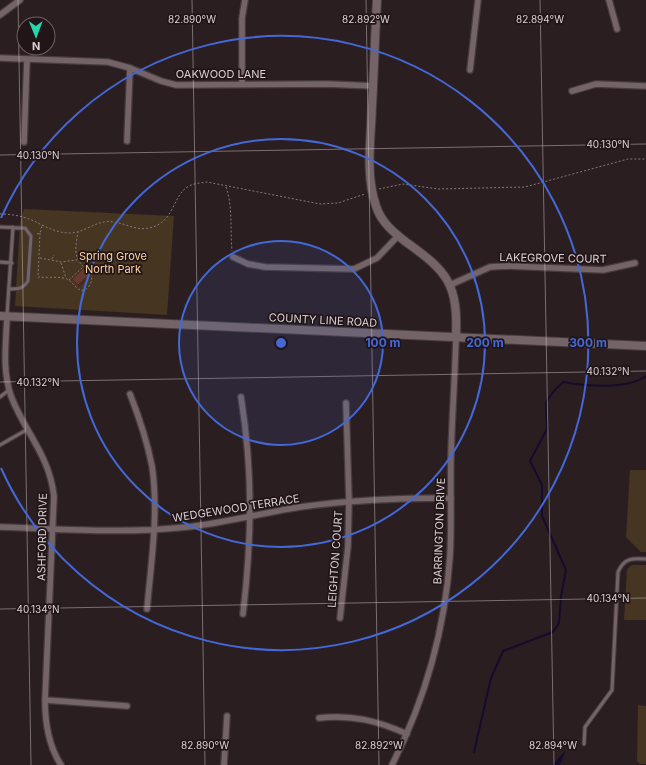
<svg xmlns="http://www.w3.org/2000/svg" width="646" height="765" viewBox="0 0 646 765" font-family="Inter,sans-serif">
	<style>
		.green { fill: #463520 }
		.water { fill: #170b2d }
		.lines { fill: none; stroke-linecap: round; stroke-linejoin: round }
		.stream { stroke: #170b2d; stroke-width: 2 }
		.lane-casing { stroke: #463c3f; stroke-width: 5 }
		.street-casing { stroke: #463c3f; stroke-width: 8 }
		.secondary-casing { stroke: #463c3f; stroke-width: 10 }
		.path { stroke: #84797b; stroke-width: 1; stroke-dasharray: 2 2; stroke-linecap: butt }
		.lane { stroke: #746367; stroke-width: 3 }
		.street { stroke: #746367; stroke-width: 5.5 }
		.secondary { stroke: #746367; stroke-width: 8 }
		.wall { fill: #583328 }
		.shaded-wall { fill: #472920 }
		.building { fill: #663b2e; stroke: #472920 }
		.ticks { fill: none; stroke: #d9d0d2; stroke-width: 1; stroke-opacity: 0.45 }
		.ring { fill: none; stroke: #4368d7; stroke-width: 2 }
		.labels { text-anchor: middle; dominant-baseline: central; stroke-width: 3.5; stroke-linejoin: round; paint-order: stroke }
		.street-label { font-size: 11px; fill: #d9d0d2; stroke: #221518 }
		.park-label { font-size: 11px; fill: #fcd4a5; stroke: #221518 }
		.ticks-label { font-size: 10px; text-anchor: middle; fill: #d9d0d2; stroke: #221518; stroke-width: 3.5; stroke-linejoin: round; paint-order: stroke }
		.centre { fill: #4368d7; stroke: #221518; stroke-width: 2 }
		.ring-label { font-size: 12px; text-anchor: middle; font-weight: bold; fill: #4368d7; stroke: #221518; stroke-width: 3.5; stroke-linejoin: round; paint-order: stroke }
	</style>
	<rect width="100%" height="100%" fill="#2b1e21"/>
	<path class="green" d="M24 209 174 216 167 315 15 306 20 223Z
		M630 470H646V552H641L626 537Z
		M632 565H646V620H624L627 569Z
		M638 705 646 706V764H640L637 761Z"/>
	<path class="water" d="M566 750 560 765H552Z"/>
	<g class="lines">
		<path class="stream" d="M474 752 491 678 503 651 553 632 559 623 561 596 566 570 542 516V485L530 461 547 429 546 402 554 391 563 382C586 386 626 390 646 376"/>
		<g class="lane-casing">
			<path id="lane" d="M0 227 25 228 31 236 28 281C23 289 18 289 9 289
				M0 262 12 263
				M7 315 13 227
				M0 397 9 390
				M0 445 28 429
				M584 744 585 727 612 690 618 572C624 558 632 558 646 559"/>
		</g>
		<g class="street-casing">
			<path id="street" d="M609 0 617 29
				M0 15 20 0
				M0 58 108 62 130 68 161 81 176 85 327 84 374 86
				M470 70 478 0
				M242 84V18L245 0
				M572 91 596 84 646 86
				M127 141 130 68
				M24 142 27 59
				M233 257 248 264 265 267 354 269 377 258 398 236
				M450 285 490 267 507 266 603 270 635 263
				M7 317C6 343 2 370 11 396 25 433 49 454 54 496L45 700C45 723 48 745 61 765
				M130 394C139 417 147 441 152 466 159 513 151 563 147 609
				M241 397C253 473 252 537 243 614
				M0 527C63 529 124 534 187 527 225 523 262 513 300 507 350 500 400 498 451 498
				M340 618 348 546 349 501 346 403
				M45 700 127 706
				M319 718C351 714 378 721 407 734
				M224 765 227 716
				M392 765C425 700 445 629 450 556 452 522 450 489 451 456 452 416 455 377 456 337"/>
		</g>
		<g class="secondary-casing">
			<path id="secondary" d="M377 0C375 35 374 71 372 106 371 139 365 174 376 206 381 222 393 232 406 242 448 272 458 284 456 337
				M0 316 646 346"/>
		</g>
		<path class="path" d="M226 187C233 207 230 229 232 251
			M379 189 403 184 438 189 525 187 628 159H646
			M0 214C13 214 27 217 38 223 48 228 58 233 70 233 85 233 97 219 113 222 125 223 136 231 149 228 175 223 172 195 189 186 195 183 201 183 207 182L320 204 338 203 365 194
			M40 233 38 277C47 278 59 276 67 279 74 282 80 298 89 286 92 282 92 279 91 274 74 259 74 254 78 232
			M37 234 40 233 42 226
			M40 258 61 262 77 260
			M52 259 54 255
			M61 263 66 278
			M69 280 83 267"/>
		<use href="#lane" class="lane"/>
		<use href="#street" class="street"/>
		<use href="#secondary" class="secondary"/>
	</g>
	<path class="wall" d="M90 277 78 288 72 282V279Z"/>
	<path class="shaded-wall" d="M90 274V277L78 288V285Z"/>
	<path class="building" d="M84 268 90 274 78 285 72 279Z"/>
	<path class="ticks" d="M18 0 31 765M192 0 205 765M366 0 379 765M540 0 554 765M0 155 646 144M0 382 646 371M0 609 646 598"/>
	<circle cx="281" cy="343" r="102" fill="#4368d7" fill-opacity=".12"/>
	<g class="ring">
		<circle cx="281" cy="343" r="102"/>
		<circle cx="281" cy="343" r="204"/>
		<path d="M1 218A307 307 0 1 1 1 468"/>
	</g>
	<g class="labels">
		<g class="street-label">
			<text x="221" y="74">OAKWOOD LANE</text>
			<text transform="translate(553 258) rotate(1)">LAKEGROVE COURT</text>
			<text transform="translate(323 320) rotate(3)">COUNTY LINE ROAD</text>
			<text transform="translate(236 508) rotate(-9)">WEDGEWOOD TERRACE</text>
			<text transform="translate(439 531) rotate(-88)">BARRINGTON DRIVE</text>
			<text transform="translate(42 537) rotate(-89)">ASHFORD DRIVE</text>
			<text transform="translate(335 559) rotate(-86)">LEIGHTON COURT</text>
		</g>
		<g class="park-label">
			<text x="113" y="256">Spring Grove<tspan x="113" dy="13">North Park</tspan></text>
		</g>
	</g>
	<g class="ticks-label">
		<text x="192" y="23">82.890°W</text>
		<text x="366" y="23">82.892°W</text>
		<text x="540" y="23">82.894°W</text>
		<text x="608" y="148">40.130°N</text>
		<text x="38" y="159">40.130°N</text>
		<text x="608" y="375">40.132°N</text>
		<text x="38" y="386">40.132°N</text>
		<text x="608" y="602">40.134°N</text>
		<text x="38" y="613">40.134°N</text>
		<text x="205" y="749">82.890°W</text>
		<text x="379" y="749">82.892°W</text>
		<text x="553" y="749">82.894°W</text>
	</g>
	<circle cx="281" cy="343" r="6" class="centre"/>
	<g class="ring-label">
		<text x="383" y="347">100 m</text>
		<text x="485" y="347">200 m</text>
		<text x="588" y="347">300 m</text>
	</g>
	<g transform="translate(36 36) rotate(179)"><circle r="19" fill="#221518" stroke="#6b6062"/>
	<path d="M0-3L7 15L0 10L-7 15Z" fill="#27d5ad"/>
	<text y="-6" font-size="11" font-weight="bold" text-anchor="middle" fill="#d9d0d2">N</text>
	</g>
</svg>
